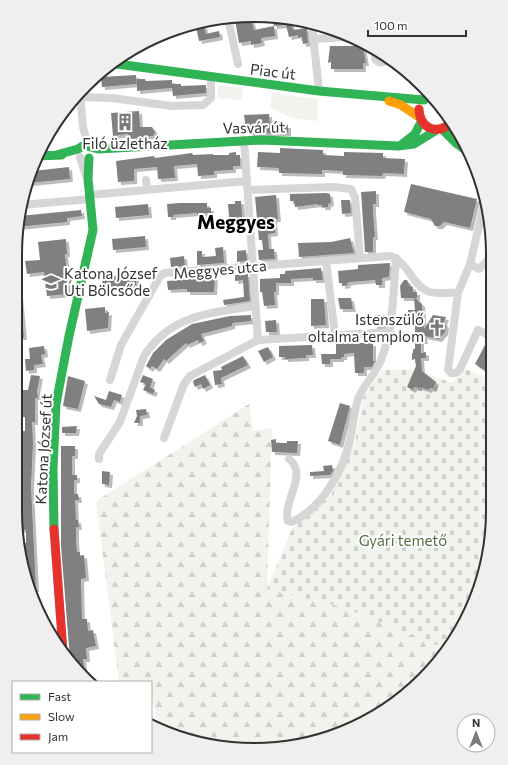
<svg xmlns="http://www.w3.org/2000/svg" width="508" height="765" viewBox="0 0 508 765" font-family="Commissioner,sans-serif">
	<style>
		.forest { fill: url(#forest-firs) }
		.cemetery { fill: url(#cemetery-stones) }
		.green { fill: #f1f4ed }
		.building { fill: #808080; filter: url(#shadow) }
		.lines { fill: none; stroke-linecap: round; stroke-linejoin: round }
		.street { stroke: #d6d6d6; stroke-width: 8 }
		.fast { stroke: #30b455; stroke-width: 9 }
		.slow { stroke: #ff9f0a; stroke-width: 9 }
		.jam { stroke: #e5322d; stroke-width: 9 }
		.labels { text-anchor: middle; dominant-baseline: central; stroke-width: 4; stroke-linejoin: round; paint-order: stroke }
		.street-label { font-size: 15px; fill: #323232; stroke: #fff }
		.poi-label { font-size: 15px; fill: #323232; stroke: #fff }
		.park-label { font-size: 15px; fill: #566f3f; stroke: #fff }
		.district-label { font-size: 19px; font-weight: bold; fill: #000; stroke: #fff }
		.rim { fill: none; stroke: #323232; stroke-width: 2 }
	</style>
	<defs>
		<pattern id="forest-firs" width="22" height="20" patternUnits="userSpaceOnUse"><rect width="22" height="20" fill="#f1f4ed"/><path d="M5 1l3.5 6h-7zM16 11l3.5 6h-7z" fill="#cfd2cc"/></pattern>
		<pattern id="cemetery-stones" width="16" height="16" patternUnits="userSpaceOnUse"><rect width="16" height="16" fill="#f1f4ed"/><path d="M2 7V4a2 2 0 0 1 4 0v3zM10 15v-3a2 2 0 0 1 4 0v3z" fill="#cfd2cc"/></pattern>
		<filter id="shadow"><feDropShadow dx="3" dy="3" stdDeviation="0" flood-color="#0004"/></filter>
	</defs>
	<rect width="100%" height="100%" fill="#fff"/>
	<path class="forest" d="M249 404 253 431 272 428 267 589 343 607 447 649 434 669 374 718 316 742 238 749 163 732 160 731 151 695V682H119L96 501Z"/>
	<path class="cemetery" d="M412 369 452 383 466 369 492 380 491 542 468 616 447 649 343 607 267 589 292 529 331 495 355 442 363 398 382 370Z"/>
	<path class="green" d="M218 85 243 88 242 100 217 98Z
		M272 93 318 99 317 121 291 118 270 107Z"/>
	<path class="building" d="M251 17 254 30 274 26 275 36 261 38 262 43 251 45V41L239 43 235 20Z
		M273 20 291 22 293 30 307 28 308 43 303 44 302 37 298 38V35L289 37 286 25 274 26Z
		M204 25 206 34 219 31 220 37 199 41 196 27Z
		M330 46H363L366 63H363V69H331V62L328 63Z
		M136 75 137 84V79H145L146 81 172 80V84H181V86L206 85V93L173 96 172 88 137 91V84L102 87 101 77Z
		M139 111 140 127H152L155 132 153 136 129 139 128 134 113 136 111 113Z
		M269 114 270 125H288V133L251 134 246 129 244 115Z
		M280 148 323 150V155L344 156V152L383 153V158L405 159 404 174 383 173 382 176 343 175V171L322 170V174L279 173V168L257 167 258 152 280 153Z
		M236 152V155H240V166H233V170L214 171V175L198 176 197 164 174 166 175 178 158 179 157 167 134 169V181L118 182 116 161 154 156 155 158 192 153 193 155 213 154V155H229V153Z
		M69 167 70 179 29 183 33 171Z
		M411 184 477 199 470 228 444 222 440 226H435L431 219 404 212Z
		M376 191V204H373V210L375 237H373V252H365L361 192Z
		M326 193 330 194 331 203 328 204V207H322V205H318V204L295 207 294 201H290V194Z
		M276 195 278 219H274L275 233 268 234 269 249H274L275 259 259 260 258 250H263L262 240H259L255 197Z
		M341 200H350L351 213 342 214Z
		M235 201H241L243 224 242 229H230L228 204H235Z
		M179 203H207V208H211V213H204V216H197V213L173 215V217H168L167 204Z
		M148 204 149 215 116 218 115 207Z
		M81 210 82 216 67 218V222L17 227 19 216Z
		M145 236 146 247 113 250 112 239Z
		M350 238 354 253 299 257 298 243 331 242Z
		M66 239 67 254H65L69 294 47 296 44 272 27 274 25 261 40 260 38 242Z
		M223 247 224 263 197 265V251H202V257L216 256 215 248Z
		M246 250 247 261 237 262V251Z
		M184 256 185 266 171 267 170 258Z
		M390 263 389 277 382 278V285H376L375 280 351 282 347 283 348 285 342 286V283H339L338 271 358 269V265Z
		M321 268 323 280H313V278L291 279V283H276V292H274L275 305 264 306 262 292H260V279L280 278V274H285V271Z
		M136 274V285L103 288 102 277Z
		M248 274 250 301 224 305 223 300 244 297 243 280 235 281V275Z
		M215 277 214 292H187V289L168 290 167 281Z
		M404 280H407L410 286 413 287V292H417V298H415L422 304 424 329 433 315 446 317 444 322 446 326 445 332 439 339 424 336 425 341H421V353L426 352V358H421L422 371 436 382 433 389 430 388 429 390 419 387V388L414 387 413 390 407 387 416 366 415 359 412 360V353H413V349H415V319H408V310H415L414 298H401L400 286Z
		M17 295H20L24 337H16Z
		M338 298H351L353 309H340Z
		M311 299H324L326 325 311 326Z
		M105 307V313L109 312 108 328 87 331 85 309Z
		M251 315V321L232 323V326L201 334 204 341 199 343 198 340 187 345 186 343 166 361 164 359 157 369 152 366 150 369 146 366 153 353 166 340 192 324 230 316Z
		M376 315H386L385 326H374V318H376Z
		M276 320 277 332H266L265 321Z
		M347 343H373V361H375L372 367H364V373H355L354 353 344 354V357H341V359H330V364H322L321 354H336V344Z
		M312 345 313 355H306V358L285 359V357H279V346Z
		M485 345 492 348V356L487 365 491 366 487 372 475 364Z
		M44 346 45 354 41 355 43 364 34 365V370L26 371 25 359H30L29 348Z
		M268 347 273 357 264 362 258 351Z
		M243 356 248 365 221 378 222 384 215 385 213 371 222 370 221 367Z
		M31 375 40 376 37 391 38 398H35V422H32L33 444 31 486 36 589 29 590 20 543H26V530H18L15 506 16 497H19L17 472 21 471V456H17V450H19L18 431H25V417H22L21 410H19L20 390H28Z
		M143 375 153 379 150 387 155 390 153 394 143 390 146 384 140 382Z
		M205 375 210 385 203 389 201 384 195 387 193 382 194 380Z
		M68 376 85 381 78 409 63 406Z
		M109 391 122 395 120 402 114 400 111 407 99 404 94 396 106 400Z
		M340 403 350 406 340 445 328 441Z
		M146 409 147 415 140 416V423H134L137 416 136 410Z
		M77 426 76 433H62V427Z
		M276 439V443H287V441H298L297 453 272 452 271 440Z
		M61 446H75V456H72V475H77V480H74V494H78L79 500H75L76 520H78L79 527H76V540L77 552H80V556L84 555 86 578 81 579 82 619H87L88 631 93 630 96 646 86 648 87 659H83L85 675 70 659 61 546Z
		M332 465 333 471 330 475 310 476V472L324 471 323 466Z
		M102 471 110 472 109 485 102 484Z"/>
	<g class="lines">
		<path class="street" d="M228 18 238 64
			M312 25 319 91
			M313 39 348 37
			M375 53V59C378 63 383 64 387 60
			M80 93 83 127 88 146
			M81 97 112 98 172 106 203 105 211 98V77
			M244 140 258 340
			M80 157 86 176
			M146 180 147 190
			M248 190 333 187 351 189 355 197 360 258
			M89 195 247 181
			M22 205 90 199
			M484 205 470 264 458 293 448 370 451 373H456L460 369 478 330 492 337
			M326 261 335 335
			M470 264 479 269 487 261 492 263
			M110 380 121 345 159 278 164 273 390 256C408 262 411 283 427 291 435 295 449 292 458 293
			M164 438 184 384 190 376 258 340 390 332
			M99 459V454L120 422 144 356C171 314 211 313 255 306
			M289 459C309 475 282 501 288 521L292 522C322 508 343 471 350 440 353 427 354 412 358 399 363 385 376 374 381 360 394 328 393 292 396 258"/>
		<path class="fast" d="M117 64 319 91 424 100
			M443 130 456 143 470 153
			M401 145 415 134 421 122
			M56 155 78 149 84 145 98 149 262 140 398 146 414 144 435 131
			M37 156 62 155
			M54 529 53 469 56 404 69 336 93 230 88 179 89 158"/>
		<path class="slow" d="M389 101 401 105 419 117"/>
		<path class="jam" d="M419 109C420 128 435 135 450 124
			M54 529 63 652"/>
	</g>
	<defs>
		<g id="building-bare" transform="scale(1.38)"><path d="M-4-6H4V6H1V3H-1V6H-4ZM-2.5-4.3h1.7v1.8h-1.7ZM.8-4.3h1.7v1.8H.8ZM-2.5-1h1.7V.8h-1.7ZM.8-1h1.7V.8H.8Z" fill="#7a7a7a" stroke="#fff" stroke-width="2.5" paint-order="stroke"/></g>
		<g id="school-bare" transform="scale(1.38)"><path d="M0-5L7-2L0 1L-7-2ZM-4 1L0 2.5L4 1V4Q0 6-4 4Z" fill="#7a7a7a" stroke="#fff" stroke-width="2.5" paint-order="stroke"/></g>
		<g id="church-bare" transform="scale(1.38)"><path d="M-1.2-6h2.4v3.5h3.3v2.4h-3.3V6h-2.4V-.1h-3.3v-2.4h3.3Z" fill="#7a7a7a" stroke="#fff" stroke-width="2.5" paint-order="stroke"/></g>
	</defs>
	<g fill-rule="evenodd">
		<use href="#building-bare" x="125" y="122"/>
		<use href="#school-bare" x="51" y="282"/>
		<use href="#church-bare" x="437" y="328"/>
	</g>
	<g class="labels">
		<g class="street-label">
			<text transform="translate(273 71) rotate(7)">Piac út</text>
			<text transform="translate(254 127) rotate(-1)">Vasvár út</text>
			<text transform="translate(220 269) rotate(-5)">Meggyes utca</text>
			<text transform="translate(43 449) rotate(-87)">Katona József út</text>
		</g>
		<g class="poi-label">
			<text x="125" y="143">Filó üzletház</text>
			<text x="64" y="273" text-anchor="start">Katona József<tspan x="64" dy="17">Úti Bölcsőde</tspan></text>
			<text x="424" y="319" text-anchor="end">Istenszülő<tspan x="424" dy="17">oltalma templom</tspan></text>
		</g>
		<g class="park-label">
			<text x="403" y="540">Gyári temető</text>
		</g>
		<g class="district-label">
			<text x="236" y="221">Meggyes</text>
		</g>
	</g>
	<path d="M0 0H508V765H0ZM254 22H254A232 232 0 0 1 486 254V511A232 232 0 0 1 254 743H254A232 232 0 0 1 22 511V254A232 232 0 0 1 254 22Z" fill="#efefef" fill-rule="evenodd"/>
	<path class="rim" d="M254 22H254A232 232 0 0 1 486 254V511A232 232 0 0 1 254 743H254A232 232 0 0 1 22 511V254A232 232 0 0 1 254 22Z"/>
	<rect x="12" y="681" width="140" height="72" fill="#ffffff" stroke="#adadad"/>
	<rect x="20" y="694" width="20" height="6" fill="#30b455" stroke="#adadad"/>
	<text x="48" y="701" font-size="12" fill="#323232">Fast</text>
	<rect x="20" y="714" width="20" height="6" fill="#ff9f0a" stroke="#adadad"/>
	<text x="48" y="721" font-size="12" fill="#323232">Slow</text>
	<rect x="20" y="734" width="20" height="6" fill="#e5322d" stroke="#adadad"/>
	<text x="48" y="741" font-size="12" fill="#323232">Jam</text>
	<g transform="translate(476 733)"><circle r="19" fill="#ffffff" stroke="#adadad"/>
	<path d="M0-3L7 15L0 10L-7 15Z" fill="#7a7a7a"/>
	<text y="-6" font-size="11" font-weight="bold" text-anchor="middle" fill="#323232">N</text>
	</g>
	<path d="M368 30v6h98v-6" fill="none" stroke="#323232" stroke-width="2"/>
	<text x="374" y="30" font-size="12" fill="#323232" stroke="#ffffff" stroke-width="3" paint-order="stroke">100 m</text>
</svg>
